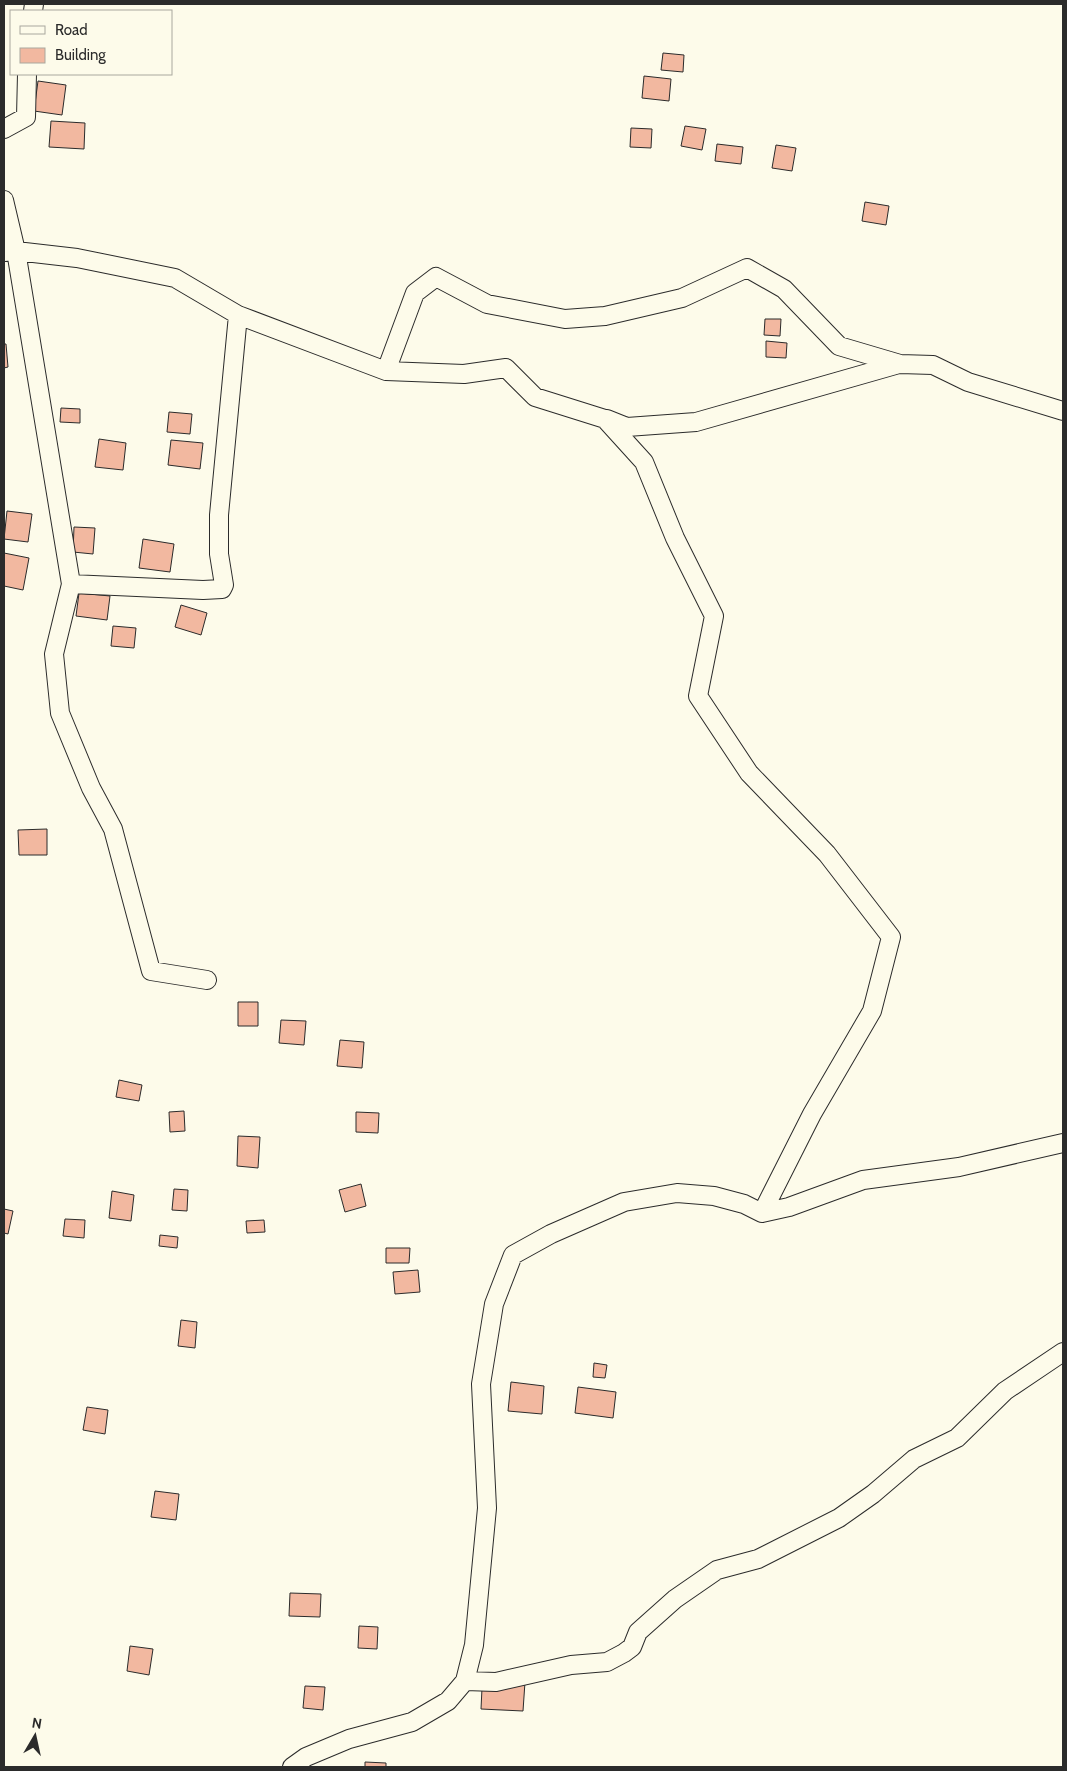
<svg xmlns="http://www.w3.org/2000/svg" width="1067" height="1771" viewBox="0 0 1067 1771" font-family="Cabin,sans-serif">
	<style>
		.building { fill: #f2b8a0; stroke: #2b2b2b }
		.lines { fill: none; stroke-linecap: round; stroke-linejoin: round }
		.minor-casing { stroke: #2b2b2b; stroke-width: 20 }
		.minor { stroke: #fdfbea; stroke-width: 18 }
	</style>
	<rect width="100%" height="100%" fill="#fdfbea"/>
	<path class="building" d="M663 53 684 55 683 72 661 70Z
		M644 76 671 79 669 101 642 98Z
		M38 81 66 85 62 115 34 111Z
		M51 121 85 123 84 149 49 147Z
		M685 126 706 129 702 150 681 146Z
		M631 128 652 129 651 148 630 147Z
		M717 144 743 147 741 164 715 161Z
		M776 145 796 148 792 171 772 168Z
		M865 202 889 206 886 225 862 221Z
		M765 319H781L780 336 764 335Z
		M766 341 787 343 786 358 766 357Z
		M4 344H6L8 367 4 368Z
		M61 408 80 409V423L60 422Z
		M169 412 192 414 190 434 167 432Z
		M99 439 126 443 123 470 95 467Z
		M171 440 203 443 200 469 168 465Z
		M7 511 32 514 28 542 4 539Z
		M74 527 95 528 93 554 73 552Z
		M143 539 174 544 170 572 139 568Z
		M4 553 29 558 23 590 4 586Z
		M79 593 110 596 107 620 76 616Z
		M181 605 207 613 201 635 175 627Z
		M113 626 136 628 134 648 111 646Z
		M47 829V855H19L18 830Z
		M238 1002H258V1026H238Z
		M281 1020 306 1021 304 1045 279 1043Z
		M340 1040 364 1042 362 1068 337 1066Z
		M119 1080 142 1085 139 1101 116 1097Z
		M184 1111 185 1131 170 1132 169 1112Z
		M356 1112 379 1113 378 1133 356 1132Z
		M238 1136 260 1137 258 1168 237 1166Z
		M361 1184 366 1206 345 1212 339 1190Z
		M174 1189 188 1190 187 1211 172 1210Z
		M112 1191 134 1195 131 1221 109 1218Z
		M4 1209 13 1211 8 1234 4 1233Z
		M65 1219 85 1220 84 1238 63 1236Z
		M264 1220 265 1232 247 1233 246 1221Z
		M160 1235 178 1237 177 1248 159 1246Z
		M386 1248H410L409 1263H386Z
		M418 1270 420 1292 395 1294 393 1272Z
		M181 1320 197 1322 195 1348 178 1346Z
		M594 1363 607 1365 605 1378 593 1377Z
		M511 1382 544 1386 542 1414 508 1411Z
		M578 1387 616 1392 613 1418 575 1413Z
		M87 1407 108 1410 105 1434 83 1430Z
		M155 1491 179 1494 176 1520 151 1517Z
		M290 1593 321 1594 320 1617 289 1616Z
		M359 1626 378 1627 377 1649 358 1648Z
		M130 1646 153 1649 149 1675 127 1671Z
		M525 1682 523 1711 481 1709 482 1688Z
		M305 1686 325 1687 323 1710 303 1708Z
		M365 1762 386 1763V1767H365Z"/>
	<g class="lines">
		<g class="minor-casing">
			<path id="minor" d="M33 11 34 4
				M4 129 26 117 27 74
				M4 200 16 251 71 584 54 654 60 713 91 788 113 829 151 971 207 980
				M4 252 16 251 77 258 175 278 238 315 386 371 464 374 506 368 535 397 605 419 644 462 675 538 714 616 698 696 749 773 827 854 891 937 872 1011 812 1114 762 1213
				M386 371 415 293 436 277 487 304 565 319 605 316 682 298 747 268 784 289 839 346 900 364 933 365 968 382 1063 411
				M607 419 627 427 696 422 899 364
				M71 584 203 590 222 589 224 585 219 554V515L238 315
				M465 1681 496 1682 571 1665 607 1662 624 1653 632 1647 638 1632 675 1599 717 1570 758 1559 839 1518 873 1494 914 1459 957 1438 1005 1391 1063 1352
				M292 1767 306 1757 349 1739 412 1722 448 1701 465 1681 474 1645 487 1508 481 1384 494 1304 513 1255 551 1234 624 1202 677 1193 714 1196 744 1204 762 1213 789 1207 863 1180 959 1167 1063 1143"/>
		</g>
		<use href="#minor" class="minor"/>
	</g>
	<rect width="1067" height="1771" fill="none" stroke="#2b2b2b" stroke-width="10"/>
	<rect x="10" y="10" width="162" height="65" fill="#fdfbea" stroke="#a9a89e"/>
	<rect x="20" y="26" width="25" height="8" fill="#fdfbea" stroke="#a9a89e"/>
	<text x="55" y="35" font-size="15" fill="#2b2b2b">Road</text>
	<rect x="20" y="48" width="25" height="15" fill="#f2b8a0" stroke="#a9a89e"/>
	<text x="55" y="60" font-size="15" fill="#2b2b2b">Building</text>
	<g transform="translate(35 1736) rotate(9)" stroke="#fdfbea" stroke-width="4" paint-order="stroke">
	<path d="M0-4L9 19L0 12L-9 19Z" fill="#2b2b2b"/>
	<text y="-8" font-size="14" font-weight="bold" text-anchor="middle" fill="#2b2b2b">N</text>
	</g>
</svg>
